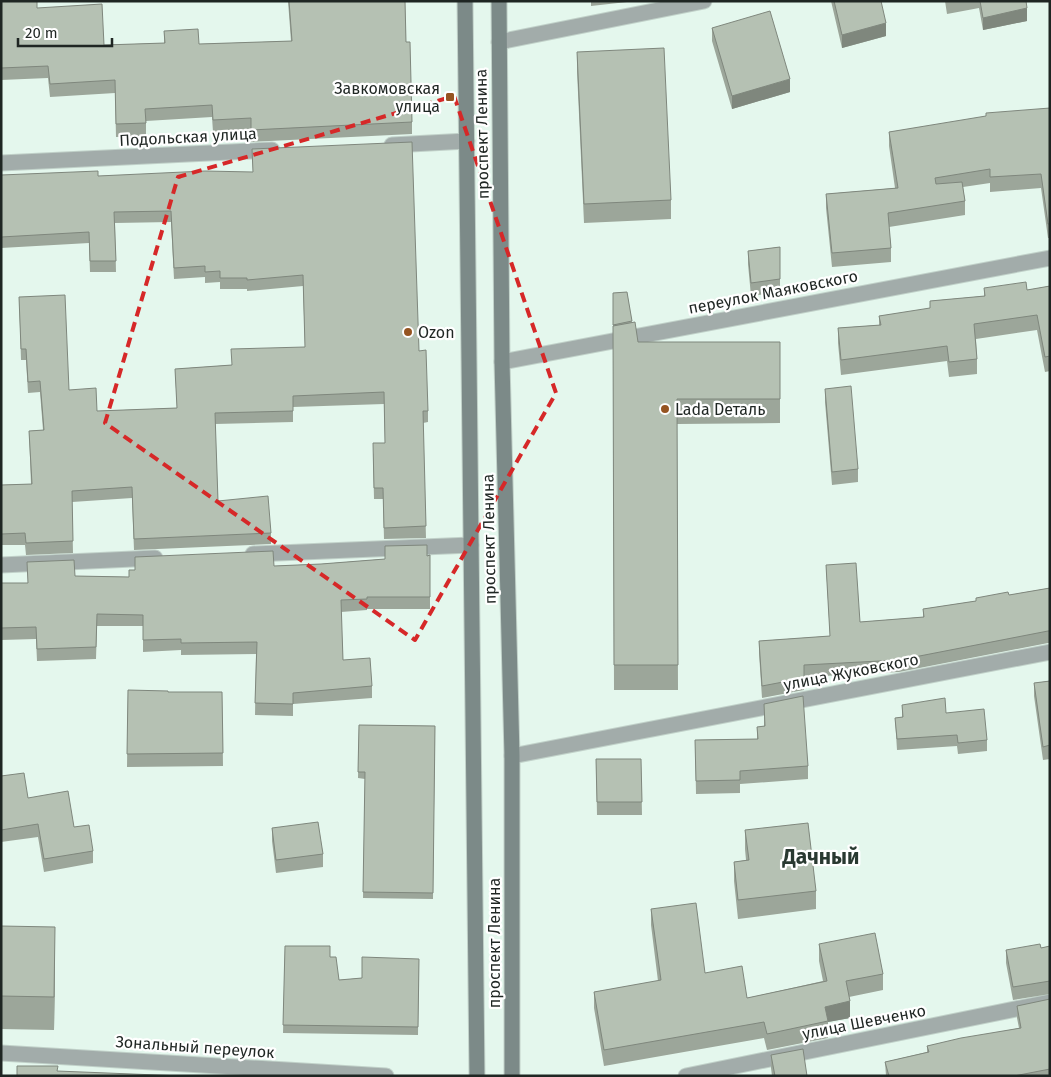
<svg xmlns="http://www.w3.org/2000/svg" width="1051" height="1077" viewBox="0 0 1051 1077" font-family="'Fira Sans',sans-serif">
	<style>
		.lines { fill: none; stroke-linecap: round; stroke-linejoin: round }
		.minor-casing { stroke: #c1d1c9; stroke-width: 17 }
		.secondary-casing { stroke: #c1d1c9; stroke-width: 17 }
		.minor { stroke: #a2acaa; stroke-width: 15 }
		.secondary { stroke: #7c8a88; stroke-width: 15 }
		.wall { fill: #9ca69a }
		.shaded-wall { fill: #7f877d }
		.building { fill: #b5c1b3; stroke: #7f877d }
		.marked { fill: none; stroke: #d62828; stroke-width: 4; stroke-dasharray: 10 6; stroke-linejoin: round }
		.poi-dot { fill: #955421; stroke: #fff; stroke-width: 2 }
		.labels { text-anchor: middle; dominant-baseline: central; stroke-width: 4.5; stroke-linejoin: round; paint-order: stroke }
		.poi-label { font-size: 16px; fill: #1f2623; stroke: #fff; text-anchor: start }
		.street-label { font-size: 16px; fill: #1f2623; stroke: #fff }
		.district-label { font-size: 21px; font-weight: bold; fill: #293931; stroke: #fff }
	</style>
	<rect width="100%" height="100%" fill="#e4f7ed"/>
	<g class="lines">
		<g class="minor-casing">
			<path id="minor" d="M499 42 704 1
				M392 145 467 141
				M1 163 272 150
				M502 362 1050 258
				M253 554 471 545
				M1 565 155 558
				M512 756 1050 652
				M1 1053 386 1076
				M686 1076 1050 1002"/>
		</g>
		<g class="secondary-casing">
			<path id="secondary" d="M465 1 477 1076
				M499 1 502 362 512 756V1076"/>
		</g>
		<use href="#minor" class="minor"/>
		<use href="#secondary" class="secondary"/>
	</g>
	<path class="wall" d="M1 1 37 8 104 45 164 43V31L199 44 291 41 288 1H405L406 42 412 122V134L251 142V131L213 132 212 117 146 121V136L116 137 115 93 50 97 48 78 1 80Z
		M591 1H636L591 6Z
		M831 1H881L886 36 842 48Z
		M945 1H1026L1027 21 983 30 979 8 947 14Z
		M712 28 790 92 732 109 712 41Z
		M577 52 671 200V219L584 223 577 71Z
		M1050 108V238H1048L1041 188 990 192V183L963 187 965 201V215L889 227 891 248V262L832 267 826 208V194L895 188 889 146V132Z
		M252 149 419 351 428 411V422L423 423 426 538 384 539 383 499H374L373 454 385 443 384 404 293 407V422L215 424 218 501 271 533V544L134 550 132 498 72 502 73 553 26 555 25 545H1V485L31 484 29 431 43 430 40 392 28 393 26 360H21L19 297 69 390 97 411 177 408 175 369 231 365 305 347 303 286 247 291V289H220V282L205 283V277L174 279 171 222 115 223 116 272H90L89 243 1 248V175L98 176 253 172Z
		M780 247V292L751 296 748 264V251Z
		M1050 286V371L1045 372 1037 330 976 339 977 359V374L949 377 947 361 841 375 838 343V328L879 325V316L930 309V301L984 296V288L1027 290Z
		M627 292 632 323 638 342H780V423L677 424 678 690H614L613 293Z
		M825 389 858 469V482L832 485 825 402Z
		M385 546 427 556 430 555V609H367V610L341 612 343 660 372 686V698L293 704V716L255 715 256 654 181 655V650L143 652V626H97L96 659 37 661 36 639 1 640V583H28L27 562 75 576 129 577 135 570V557L274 566 321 564 385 559Z
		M826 565 860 622 923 617V609L976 601V598L1009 595 1050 588V643H1048L899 672 804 677V690L762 698 759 653V641L830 636Z
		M1050 681V759L1043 760 1034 696V683Z
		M128 690 168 692H222L223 766 127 767Z
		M764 704 808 766V779L740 784V793L696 794 695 740 757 739V727L764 726Z
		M902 705 946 713 987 740V751L958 754 957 746 897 750 895 718 902 717Z
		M359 725 435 726 433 899 363 898 365 779 358 778Z
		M596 759H641L642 815H597Z
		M1 776 28 798 74 827 93 851V863L44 872 38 837 1 842Z
		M272 828 323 854V867L276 873 272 841Z
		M745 830 816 891V909L738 919 734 881V862L746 860 745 849Z
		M651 909 705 973 747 998 823 981 819 961V944L883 974V990L849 997 850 1018 828 1022V1038L767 1050 764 1038 604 1066 594 1008V992L658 981 651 925Z
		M1 926 55 960 54 1030 1 1029Z
		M285 946 330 957 339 980 362 978 419 959 418 1035 283 1033Z
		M1050 946V994L1013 1000 1006 963V950L1041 948Z
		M1050 999V1076H886L885 1062 927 1052V1046L1019 1028 1017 1018V1006Z
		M771 1055 807 1076H772L771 1068Z"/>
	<path class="shaded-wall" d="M1027 8V21L983 30V18Z
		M886 23V36L842 48V35Z
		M790 79V92L732 109V96Z
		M55 927V960L54 1030V997Z
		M850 1001V1018L828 1022 825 1007Z"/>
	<path class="building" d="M1 1H37V8L102 4 104 45 165 43 164 31 198 29 199 44 292 41 289 1H405L406 42H410L412 122 251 130V118L213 120 212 105 145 109 146 123 116 124 115 80 50 84 48 66 1 68Z
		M834 1H881L886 23 842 35Z
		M980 1H1026L1027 8 983 18Z
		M770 11 790 79 732 96 712 28Z
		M664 48 671 200 584 204 577 52Z
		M1050 108V224H1048L1041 174 990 177V169L935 178 936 184 962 182 965 201 888 213 891 248 832 253 826 194 898 188 889 132 986 116V113Z
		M412 142 419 351 426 350 428 411H423L426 526 384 528 383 488H374L373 443H385L384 392 293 396V411L215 413 218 501 268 496 271 533 134 539 132 487 72 491 73 541 26 543 25 533 1 534V485L32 484 29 431 44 430 40 381 28 382 26 349H21L19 297 65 295 69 390 96 388 97 411 177 408 175 369 232 365 231 349 305 347 303 275 247 280V278H220V271L205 272V266L174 268 171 211 114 212 116 261H90L89 232 1 237V175L98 171V176L205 171 253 172 252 149Z
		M780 247V279L751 283 748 251Z
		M1026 282 1027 290 1050 286V356L1045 357 1037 315 974 324 977 359 949 362 947 346 841 360 838 328 881 325 879 316 930 308V301L985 296 984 288Z
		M627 292 632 321 613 325V293Z
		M635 322 638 342H780V399H677L678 665H614L613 326Z
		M851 386 858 469 832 472 825 389Z
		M427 545V556L430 555V597H367V599L341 600 343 660 370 658 372 686 293 693V704L255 703 257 642 181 643V639L143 640V615L97 614 96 647 37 649 36 627 1 628V583H28L27 562 74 560 75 576 129 577V570H135V557L273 551 274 566 321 564 385 559V546Z
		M856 563 860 622 924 617 923 609 976 601V598L1008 592 1009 595 1050 588V631H1048L899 660 804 665V678L762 686 759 641 830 636 826 565Z
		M1050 681V745L1043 747 1034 683Z
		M128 690 168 691V692H222L223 753 127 754Z
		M803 696 808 766 740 771V780L696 781 695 740 758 739 757 727 765 726 764 704Z
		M945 698 946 713 984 709 987 740 958 743 957 735 897 739 895 718 903 717 902 705Z
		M359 725 435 726 433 893 363 892 365 772H358Z
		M596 759H641L642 802H597Z
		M24 773 28 798 68 791 74 827 89 825 93 851 44 859 38 824 1 830V776Z
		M318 822 323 854 276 860 272 828Z
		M808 823 816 891 738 900 734 862 749 860 745 830Z
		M696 903 705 973 742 966 747 998 827 981 819 944 875 933 883 974 846 981 850 1001 825 1007 828 1021 767 1034 764 1022 604 1050 594 992 661 980 651 909Z
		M1 926 55 927 54 997 1 996Z
		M1040 944 1041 948 1050 946V981L1013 987 1006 950Z
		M285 946H330V957H336L339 980 362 978V957L419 959 418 1027 283 1025Z
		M1050 999V1069L1014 1076H889L885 1062 929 1052 927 1046 961 1038 1021 1028 1017 1006Z
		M803 1049 807 1076H775L771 1055Z
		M17 1066H58L57 1071 182 1076H17Z"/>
	<path class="marked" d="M454 96 556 393 415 640 105 423 178 177Z"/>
	<g class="poi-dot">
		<rect x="445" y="92" width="10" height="10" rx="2.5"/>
		<circle cx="408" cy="332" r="5"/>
		<circle cx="665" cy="409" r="5"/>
	</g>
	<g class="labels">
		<g class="poi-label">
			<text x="440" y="88" text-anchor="end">Завкомовская<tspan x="440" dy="18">улица</tspan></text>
			<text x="418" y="332">Ozon</text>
			<text x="675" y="409">Lada Dеталь</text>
		</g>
		<g class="street-label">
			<text transform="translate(482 134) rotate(-91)">проспект Ленина</text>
			<text transform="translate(188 137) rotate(-3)">Подольская улица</text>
			<text transform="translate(773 292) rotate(-11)">переулок Маяковского</text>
			<text transform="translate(489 539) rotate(-91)">проспект Ленина</text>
			<text transform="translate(851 672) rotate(-11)">улица Жуковского</text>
			<text transform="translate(494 943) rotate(-90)">проспект Ленина</text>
			<text transform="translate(864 1022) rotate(-11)">улица Шевченко</text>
			<text transform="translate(195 1047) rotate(4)">Зональный переулок</text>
		</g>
		<g class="district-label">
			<text x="821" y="857">Дачный</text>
		</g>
	</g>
	<rect width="1051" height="1077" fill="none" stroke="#1f2623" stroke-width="5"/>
	<path d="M18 38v8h94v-8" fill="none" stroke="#1f2623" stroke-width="2.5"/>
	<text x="25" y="38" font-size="15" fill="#1f2623" stroke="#ffffff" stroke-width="4" paint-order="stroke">20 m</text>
</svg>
